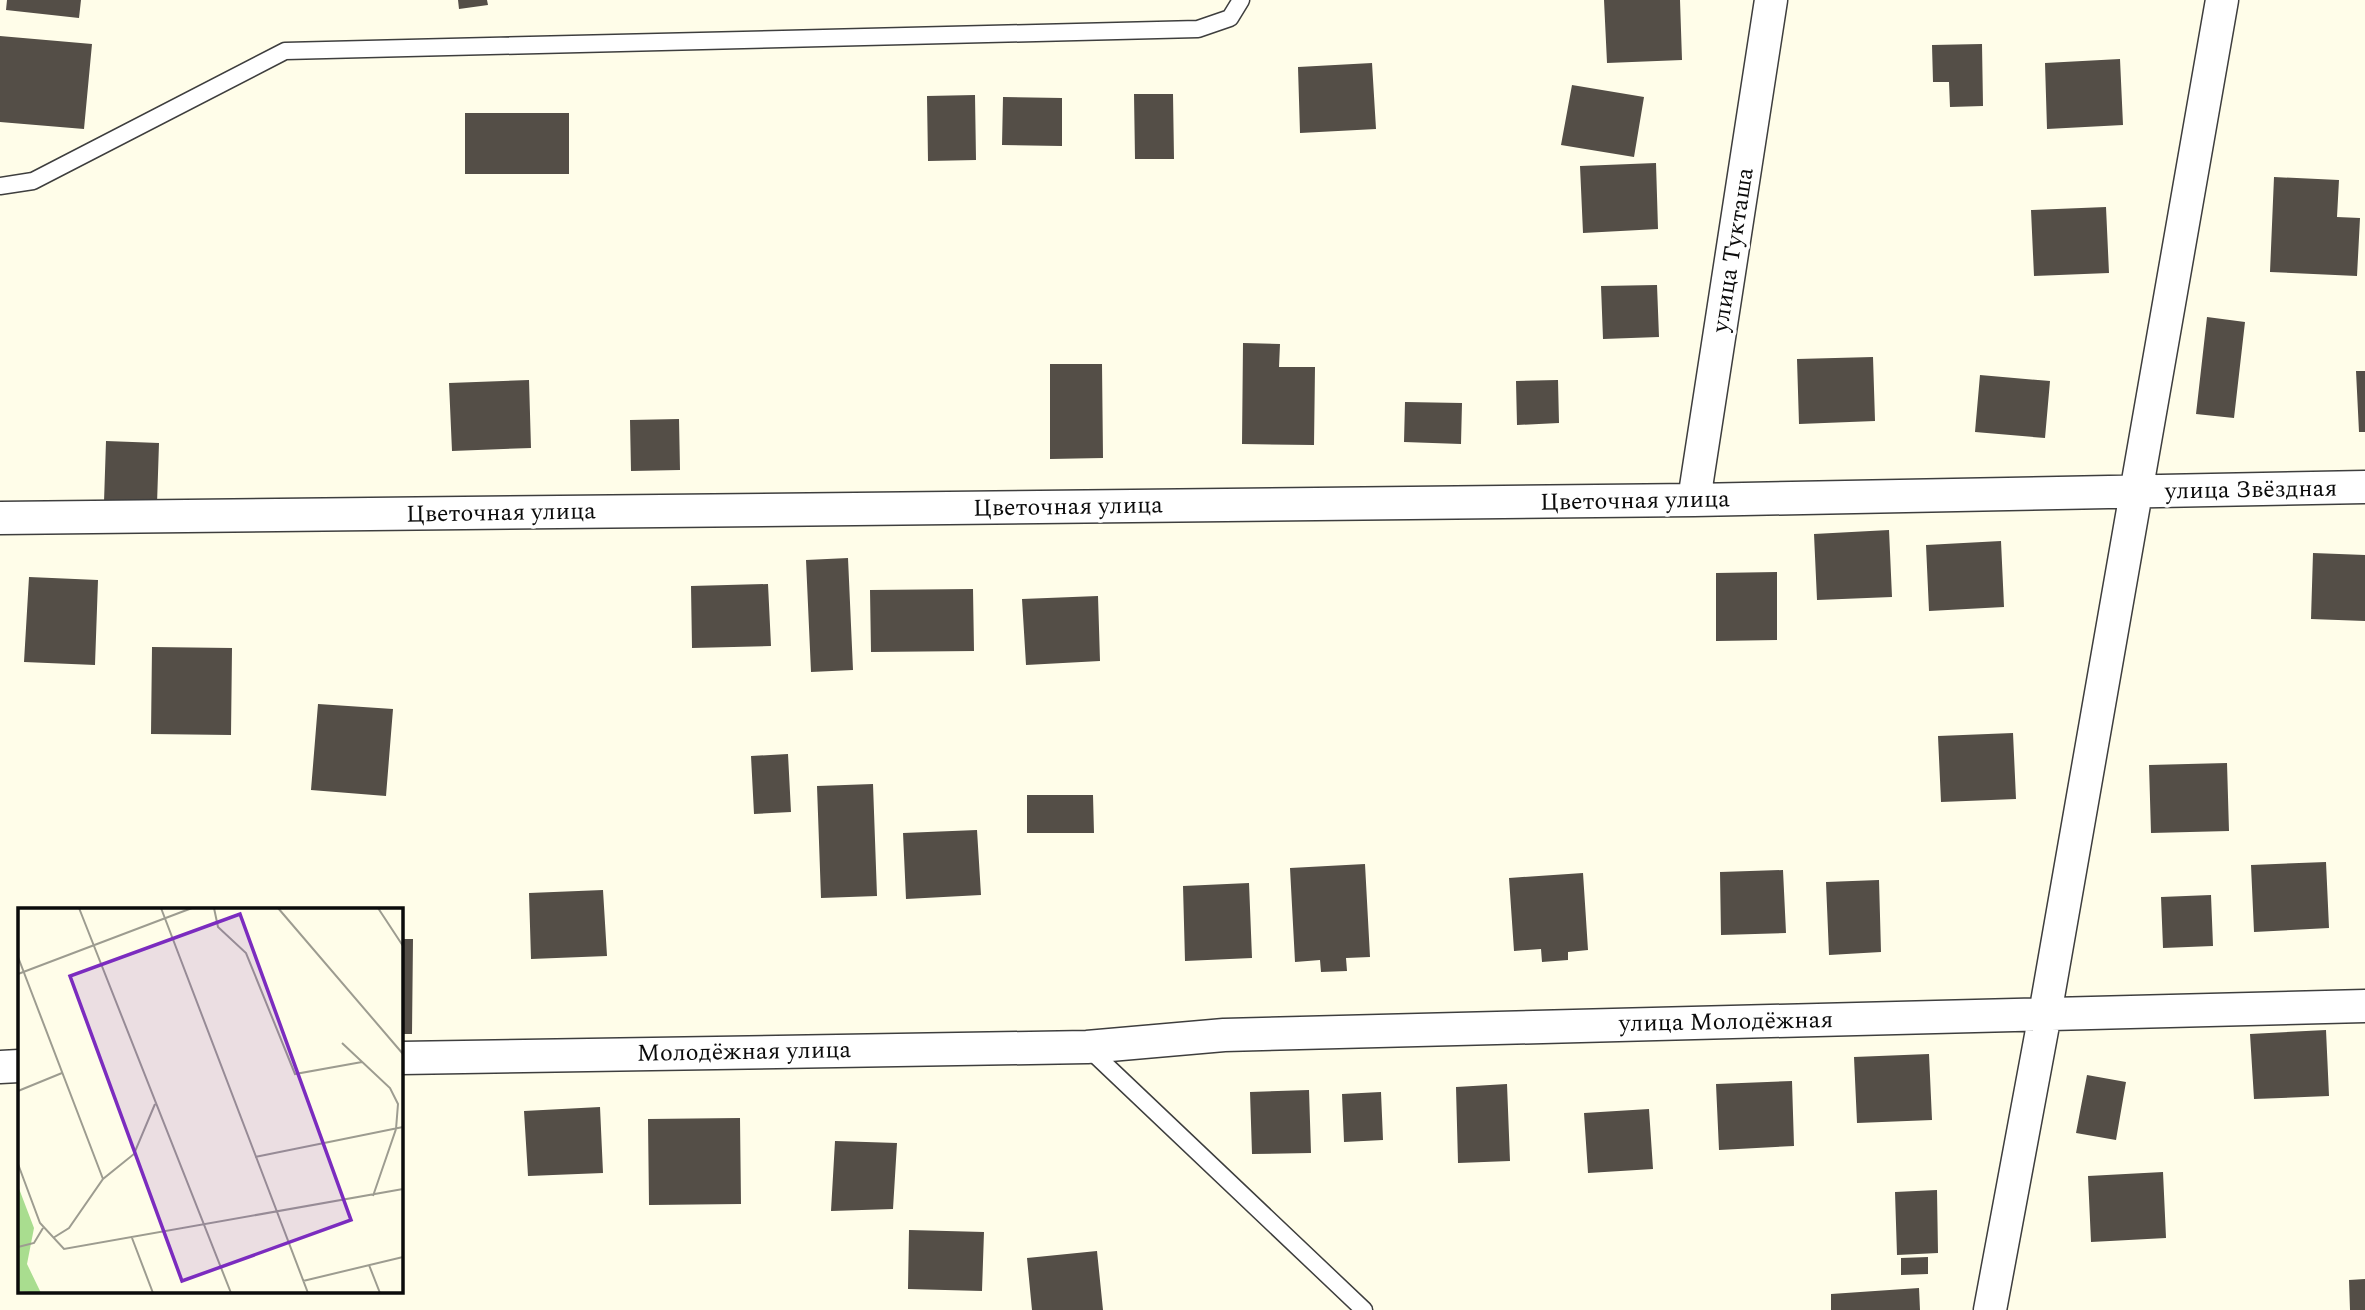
<svg xmlns="http://www.w3.org/2000/svg" width="2365" height="1310" viewBox="0 0 2365 1310" font-family="Spectral,serif">
	<style>
		.building { fill: #544e47 }
		.lines { fill: none; stroke-linecap: round; stroke-linejoin: round }
		.lane-casing { stroke: #3e3e3e; stroke-width: 19 }
		.street-casing { stroke: #3e3e3e; stroke-width: 35 }
		.lane { stroke: #fff; stroke-width: 16 }
		.street { stroke: #fff; stroke-width: 32 }
		.labels { text-anchor: middle; dominant-baseline: central; stroke-width: 7; stroke-linejoin: round; paint-order: stroke }
		.street-label { font-size: 24px; fill: #0b0b0b; stroke: #fff }
		.inset-road { fill: none; stroke: #9d9c90; stroke-width: 2 }
		.view { fill: #7b2cbf; fill-opacity: 0.15; stroke: #7b2cbf; stroke-width: 3.5 }
		.inset-edge { fill: none; stroke: #0b0b0b; stroke-width: 3.5 }
	</style>
	<rect width="100%" height="100%" fill="#fffde9"/>
	<path class="building" d="M7 0H81L79 18 6 10Z
		M458 0H487L488 5 459 9Z
		M1604 0H1680L1682 60 1607 63Z
		M0 36 92 44 84 129 0 122Z
		M1982 44 1983 106 1950 107 1949 82H1933L1932 45Z
		M2120 59 2123 125 2047 129 2045 63Z
		M1372 63 1376 129 1300 133 1298 67Z
		M1572 85 1644 97 1634 157 1561 145Z
		M1134 94H1173L1174 159H1135Z
		M975 95 976 160 928 161 927 96Z
		M1003 97 1062 98V146L1002 145Z
		M465 113H569V174H465Z
		M1656 163 1658 229 1583 233 1580 166Z
		M2274 177 2339 180 2337 217 2360 218 2357 276 2270 272Z
		M2106 207 2109 273 2034 276 2031 210Z
		M1657 285 1659 337 1603 339 1601 286Z
		M2207 317 2245 322 2234 418 2196 414Z
		M1243 343 1280 344 1279 367H1315L1314 445 1242 444Z
		M1873 357 1875 421 1799 424 1797 359Z
		M1050 364H1102L1103 458 1050 459Z
		M2356 371H2365V432H2359Z
		M1980 375 2050 381 2045 438 1975 432Z
		M529 380 531 448 452 451 449 383Z
		M1558 380 1559 423 1517 425 1516 381Z
		M1405 402 1462 403 1461 444 1404 442Z
		M679 419 680 470 631 471 630 420Z
		M106 441 159 443 157 504 104 502Z
		M1889 530 1892 597 1817 600 1814 534Z
		M2001 541 2004 607 1929 611 1926 545Z
		M2313 553 2365 555V621L2311 619Z
		M848 558 853 670 811 672 806 560Z
		M1777 572V640L1716 641V573Z
		M29 577 98 580 95 665 24 662Z
		M768 584 771 646 692 648 691 586Z
		M973 589 974 651 871 652 870 590Z
		M1098 596 1100 661 1026 665 1022 599Z
		M152 647 232 648 231 735 151 734Z
		M318 704 393 709 386 796 311 790Z
		M2013 733 2016 799 1941 802 1938 736Z
		M788 754 791 812 754 814 751 756Z
		M2227 763 2229 831 2151 833 2149 765Z
		M873 784 877 896 821 898 817 786Z
		M1027 795H1093L1094 833H1027Z
		M977 830 981 895 906 899 903 833Z
		M2326 862 2329 928 2254 932 2251 865Z
		M1365 864 1370 957 1346 958 1347 971 1321 972 1320 960 1295 962 1290 868Z
		M1783 870 1786 933 1721 935 1720 872Z
		M1583 873 1588 950 1568 952V960L1542 962 1541 949 1514 951 1509 878Z
		M1879 880 1881 952 1829 955 1826 882Z
		M1249 883 1252 958 1185 961 1183 886Z
		M603 890 607 956 531 959 529 893Z
		M2211 895 2213 946 2163 948 2161 897Z
		M401 939H413L412 1034H401Z
		M2326 1030 2329 1096 2254 1099 2250 1034Z
		M1929 1054 1932 1120 1857 1123 1854 1057Z
		M2087 1075 2126 1082 2116 1140 2076 1133Z
		M1792 1081 1794 1146 1719 1150 1716 1084Z
		M1507 1084 1510 1161 1458 1163 1456 1087Z
		M1309 1090 1311 1153 1252 1154 1250 1092Z
		M1381 1092 1383 1140 1344 1142 1342 1094Z
		M600 1107 603 1173 528 1176 524 1111Z
		M1649 1109 1653 1169 1588 1173 1584 1113Z
		M740 1118 741 1204 649 1205 648 1119Z
		M835 1141 897 1143 893 1209 831 1211Z
		M2163 1172 2166 1238 2091 1242 2088 1176Z
		M1937 1190 1938 1253 1897 1255 1895 1192Z
		M909 1230 984 1232 982 1291 908 1289Z
		M1097 1251 1103 1310H1032L1027 1258Z
		M1928 1257V1274L1901 1275V1258Z
		M2365 1279V1310H2350L2349 1280Z
		M1919 1288 1920 1310H1831V1294Z"/>
	<g class="lines">
		<g class="lane-casing">
			<path id="lane" d="M0 186 33 181 285 51 1198 29 1230 18 1241 0
				M1089 1049 1364 1310"/>
		</g>
		<g class="street-casing">
			<path id="street" d="M1694 500 1771 0
				M0 518 1694 500 2365 487
				M401 1058 1087 1047 1224 1035 2365 1006
				M0 1067 19 1066
				M1990 1310 2045 1014 2222 0"/>
		</g>
		<use href="#lane" class="lane"/>
		<use href="#street" class="street"/>
	</g>
	<g class="labels">
		<g class="street-label">
			<text transform="translate(1733 250) rotate(-81)">улица Тукташа</text>
			<text transform="translate(2251 490) rotate(-1)">улица Звёздная</text>
			<text transform="translate(1635 501) rotate(-1)">Цветочная улица</text>
			<text transform="translate(1068 507) rotate(-1)">Цветочная улица</text>
			<text transform="translate(501 513) rotate(-1)">Цветочная улица</text>
			<text transform="translate(1726 1022) rotate(-1)">улица Молодёжная</text>
			<text transform="translate(744 1052) rotate(-1)">Молодёжная улица</text>
		</g>
	</g>
	<g transform="translate(18 908)">
		<rect width="385" height="385" fill="#fffde9"/>
		<path d="M0 278 16 320 9 356 23 385 0 383Z" fill="#a9dd8f"/>
		<path class="inset-road" d="M61 0 213 385M143 0 290 385M196 0 200 19 228 45 277 166 344 154M260 0 385 146M360 0 385 38M0 49 85 271M0 66 174 0M324 135 372 180 380 196 378 221 355 288M0 183 44 165M237 249 385 219M0 256 22 315 46 341 385 281M35 330 51 320 85 271 116 246 137 196M114 330 135 385M0 339 16 335 25 320M351 357 362 385M285 373 385 349"/>
		<path class="view" d="M222 6 333 312 164 373 52 68Z"/>
		<rect width="385" height="385" class="inset-edge"/>
	</g>
</svg>
